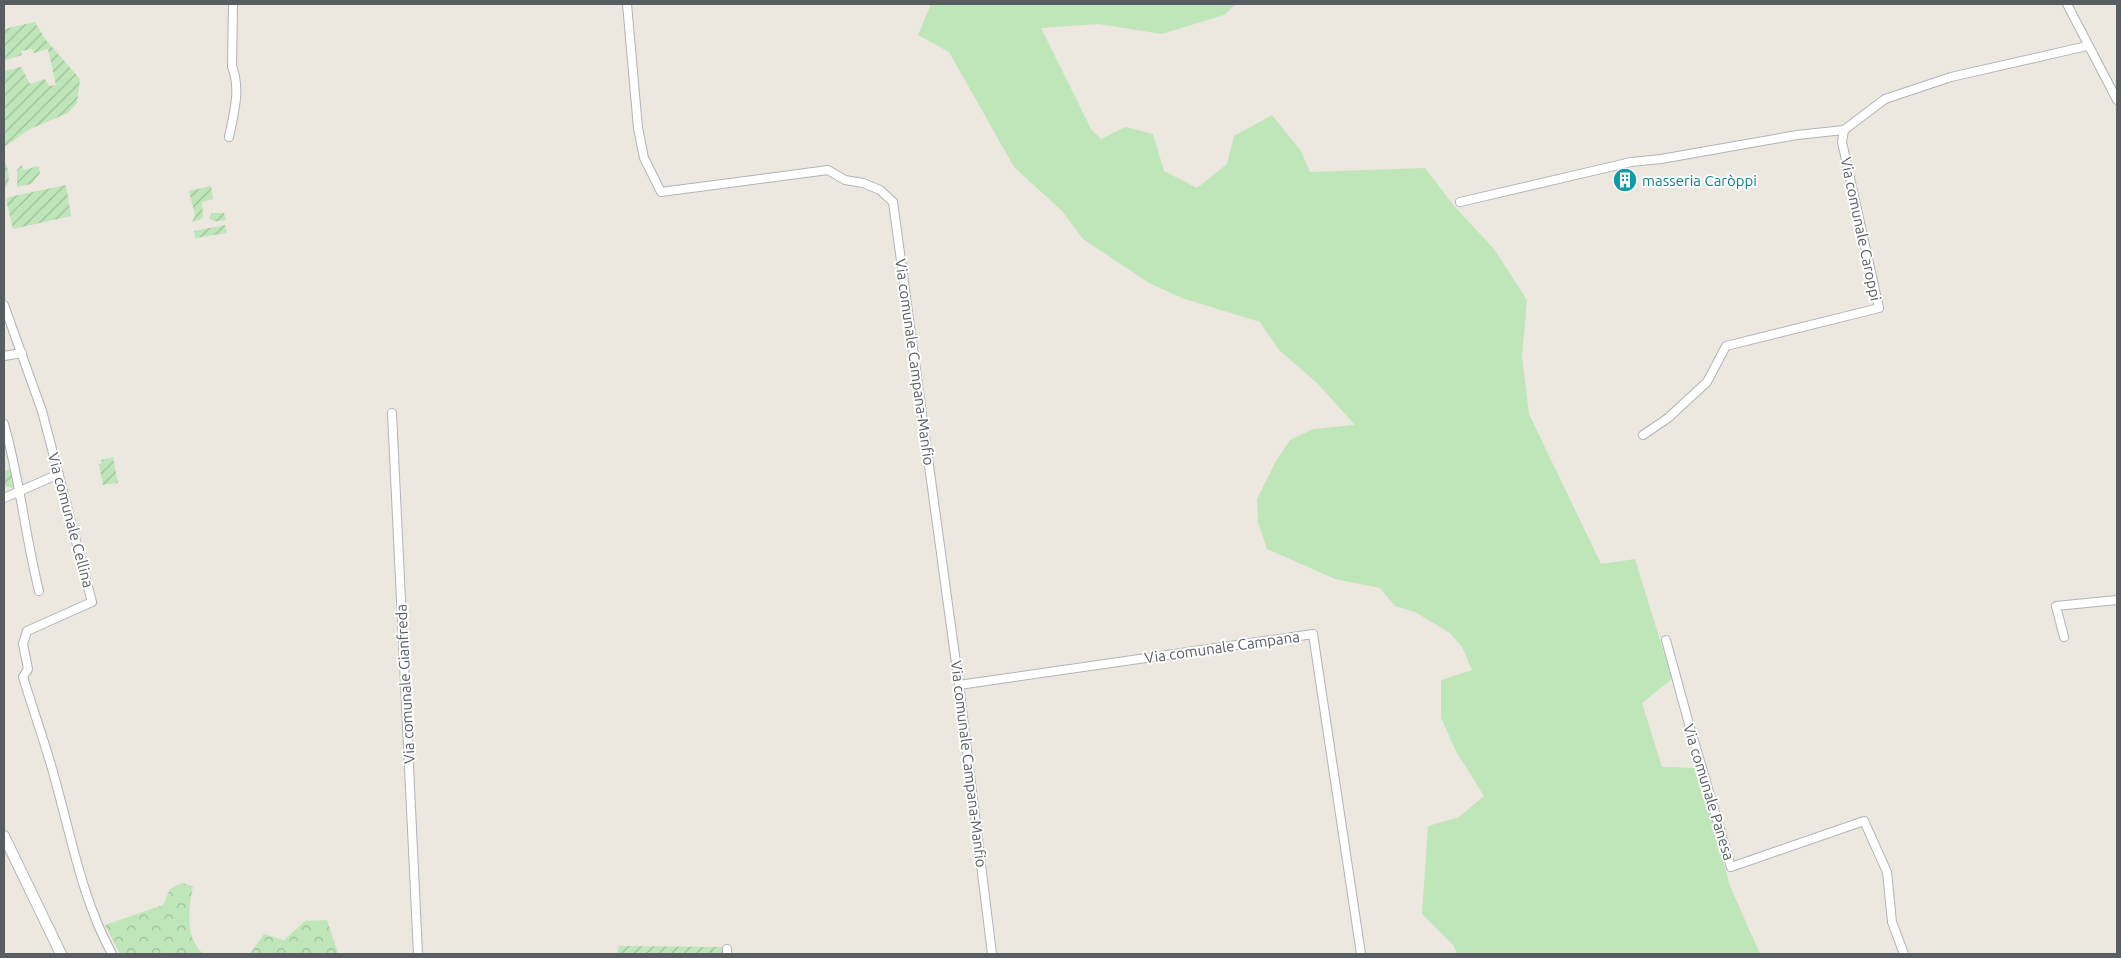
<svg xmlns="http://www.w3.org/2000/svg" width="2121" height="958" viewBox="0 0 2121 958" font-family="Ubuntu,sans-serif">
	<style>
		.green { fill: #bfe6b9 }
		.forest { fill: url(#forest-crowns) }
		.garden { fill: url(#garden-furrows) }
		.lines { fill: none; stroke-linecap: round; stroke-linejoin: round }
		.minor-casing { stroke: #b0b4b8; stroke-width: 10 }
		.tertiary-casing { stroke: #b0b4b8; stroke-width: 12 }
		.minor { stroke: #fff; stroke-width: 8 }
		.tertiary { stroke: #fff; stroke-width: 10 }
		.labels { text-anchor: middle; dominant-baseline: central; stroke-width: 4; stroke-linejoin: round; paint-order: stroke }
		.culture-label { font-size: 15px; fill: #0d838f; stroke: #fff; text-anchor: start }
		.street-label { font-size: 15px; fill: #585d61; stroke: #fff }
	</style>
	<defs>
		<pattern id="forest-crowns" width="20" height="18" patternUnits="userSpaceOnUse" patternTransform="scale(1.25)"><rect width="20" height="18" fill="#bfe6b9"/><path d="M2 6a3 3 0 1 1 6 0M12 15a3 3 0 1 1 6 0" fill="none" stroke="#9ebe9a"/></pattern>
		<pattern id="garden-furrows" width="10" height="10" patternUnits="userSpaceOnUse" patternTransform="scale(1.25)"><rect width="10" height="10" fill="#bfe6b9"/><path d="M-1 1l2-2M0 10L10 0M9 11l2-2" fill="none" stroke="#9ebe9a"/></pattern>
	</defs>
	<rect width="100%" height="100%" fill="#ece7df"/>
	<path class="green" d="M931 4H1236L1224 15 1162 34 1099 24 1041 28 1091 129 1101 139 1125 127 1153 134 1164 171 1197 188 1227 164 1234 136 1272 115 1301 151 1310 172 1425 168 1455 207 1494 249 1527 300 1522 357 1529 414 1601 564 1635 559 1672 679 1642 703 1662 767 1698 768 1730 886 1760 954H1457L1454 946 1422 914 1428 826 1459 817 1484 796 1457 753 1441 718V680L1472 670 1462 647 1450 633 1415 612 1395 606 1380 588 1335 579 1267 549 1258 522 1257 499 1276 461 1290 440 1313 429 1355 425 1317 383 1279 350 1260 322 1182 298 1149 283 1083 239 1062 211 1014 167 949 52 918 35Z"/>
	<path class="forest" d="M182 883 193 886C189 907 184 939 204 954H120L105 925 163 905 170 889Z
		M327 920 338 953 341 954H250L264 934 284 940 305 921Z"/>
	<path class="garden" d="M35 22 45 39 80 79 77 103 68 113 30 129 4 147V71L21 67 30 84 45 79 49 86 56 85 48 49 34 53 32 49 21 51 22 55 4 61V29Z
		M4 157C7 167 13 181 4 189Z
		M22 165 23 170 39 166 40 173 31 184 17 187V170Z
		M66 185 71 216 13 229 6 200 9 197Z
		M211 186 213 199 202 202 203 217 199 220 192 222 195 216 189 191Z
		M212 213H224L226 220C219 221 214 223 209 218Z
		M225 225 227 233 195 238 194 231Z
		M113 457 118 483 103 485 99 464 102 463 101 460Z
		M11 469 15 482 12 488 4 485V471Z
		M619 946 722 947V954H617Z"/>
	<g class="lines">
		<g class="minor-casing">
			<path id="minor" d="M627 4 638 128 644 158 661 192 828 170 845 180 863 183 880 190 893 202 959 685 992 954
				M2067 4 2117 100
				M229 137C234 112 241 90 232 66L233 4
				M1460 202 1631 162 1661 159 1797 135 1844 130
				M4 305 42 411 92 602 27 631 23 644 28 669 23 677C34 713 47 748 56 783 72 841 83 901 112 954
				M4 356 22 353
				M392 413 418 954
				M4 424C20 479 25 536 39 591
				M1643 435 1668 418 1707 382 1726 346 1879 308 1842 142 1844 130 1885 99 1951 77 2087 46
				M4 498 59 474
				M2064 637 2056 606 2117 600
				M1666 640 1689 724 1731 867 1864 821 1887 872 1892 922 1904 954
				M959 685 1313 634 1361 954
				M727 954V949"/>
		</g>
		<g class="tertiary-casing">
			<path id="tertiary" d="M4 836 61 954"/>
		</g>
		<use href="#minor" class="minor"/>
		<use href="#tertiary" class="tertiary"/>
	</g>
	<defs>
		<g id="building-disc" transform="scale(1.25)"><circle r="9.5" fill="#0f9aa8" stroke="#fff"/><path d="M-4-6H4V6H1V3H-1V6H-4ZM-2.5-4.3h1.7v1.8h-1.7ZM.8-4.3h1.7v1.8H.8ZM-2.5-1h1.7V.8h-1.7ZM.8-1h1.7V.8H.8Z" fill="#fff"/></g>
	</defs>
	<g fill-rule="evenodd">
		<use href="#building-disc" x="1625" y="180"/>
	</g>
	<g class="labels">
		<g class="culture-label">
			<text x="1642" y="180">masseria Caròppi</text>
		</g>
		<g class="street-label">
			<text transform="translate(1861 229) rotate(78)">Via comunale Caroppi</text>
			<text transform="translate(915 362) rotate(82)">Via comunale Campana-Manfio</text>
			<text transform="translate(71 520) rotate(75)">Via comunale Cellina</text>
			<text transform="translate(1222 647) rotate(-8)">Via comunale Campana</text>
			<text transform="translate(405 684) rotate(-93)">Via comunale Gianfreda</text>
			<text transform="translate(969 764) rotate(83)">Via comunale Campana-Manfio</text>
			<text transform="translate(1709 792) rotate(73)">Via comunale Panesa</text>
		</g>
	</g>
	<rect width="2121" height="958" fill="none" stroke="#585d61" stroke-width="10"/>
</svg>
